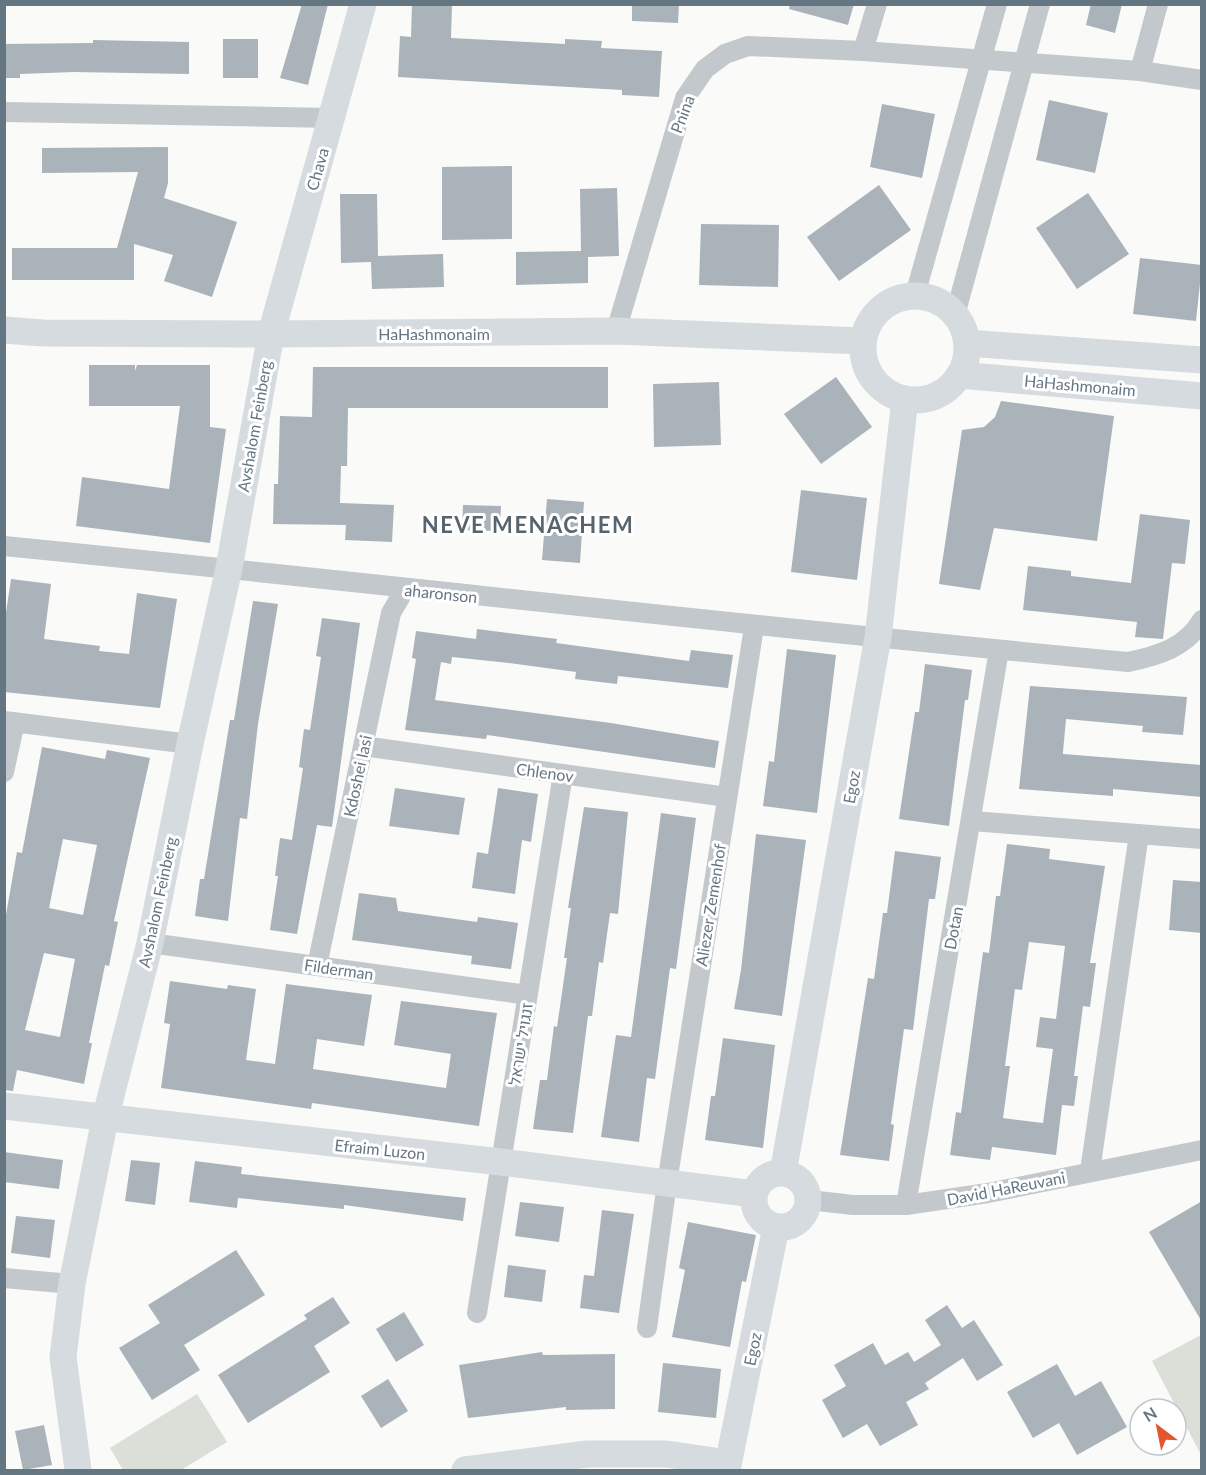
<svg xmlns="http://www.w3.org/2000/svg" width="1206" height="1475" viewBox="0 0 1206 1475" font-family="Lato,Heebo,sans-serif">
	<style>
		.green { fill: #dadfd7 }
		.building { fill: #aab3b9; fill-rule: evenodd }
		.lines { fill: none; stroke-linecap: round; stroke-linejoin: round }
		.street { stroke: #c3c8cc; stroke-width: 20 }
		.secondary { stroke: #d6dbdf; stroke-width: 27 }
		.labels { text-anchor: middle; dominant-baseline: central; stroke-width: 6; stroke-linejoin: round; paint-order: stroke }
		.street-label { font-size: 16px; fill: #657683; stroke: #fff }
		.district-label { font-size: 22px; font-weight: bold; letter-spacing: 1.5px; fill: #57646e; stroke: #fff }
	</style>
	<rect width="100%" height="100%" fill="#fafaf8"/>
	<path class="green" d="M1201 1335V1455L1152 1361Z
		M197 1394 227 1442 181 1470H123L110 1448Z"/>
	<path class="building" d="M302 4H328L308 85 280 78Z
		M412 4H452L451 38 565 44V39L602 41 601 48 662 51 659 97 622 95V90L398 77 400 36 411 37Z
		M632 4H679L678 23 632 21Z
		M790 4H854L848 25 789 9Z
		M1091 4H1122L1115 33 1086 25Z
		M223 39H258V78H223Z
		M93 40 189 42V74L74 72 20 74V78H4V44L93 43Z
		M1049 100 1108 113 1095 173 1036 160Z
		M882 104 935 114 922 178 870 167Z
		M168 147V183L164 198 237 222 212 297 164 281 173 255 134 244V280H12V248H117L138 172 42 173V148Z
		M512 166V239L442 240V167Z
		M879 185 911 230 839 281 807 237Z
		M617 188 619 256 588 257V283L516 285V252L581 251 580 189Z
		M1088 193 1129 254 1077 289 1036 228Z
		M340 194H377L378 256 443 254 444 287 372 289 371 262 341 263Z
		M701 224 779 225 778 287 699 285Z
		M1140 258 1202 265 1196 321 1133 314Z
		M89 365H135V371L137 365H210V427L226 429 210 543 76 526 82 477 169 489 180 406H89Z
		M313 367H608V408H348L347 466H341L340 503 394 505 392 542 345 540 346 525 273 524 274 484H278L280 416 312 417Z
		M836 377 872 427 821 464 784 414Z
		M719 382 721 445 654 447 653 384Z
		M1001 401 1114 416 1097 541 994 528 980 590 939 584 962 430 984 427 995 417Z
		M801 490 867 498 857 580 791 572Z
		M547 499 584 502 580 563 542 560Z
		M463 505 501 506 500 531 462 530Z
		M1140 514 1190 520 1185 564 1172 563 1163 639 1135 637 1137 622 1023 610 1028 566 1071 571V576L1131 583Z
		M11 579 51 584 44 639 100 646 99 651 129 654 137 593 177 599 160 708 4 692V626Z
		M253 601 278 604 258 724 247 819 240 818 228 921 195 916 200 879H204L230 720H234Z
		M322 618 360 623 332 827 317 825 297 934 270 930 278 876H275L280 838 292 840 303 768 299 767 304 729 310 730 321 657 316 656Z
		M477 629 557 639 556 643 689 661 691 650 733 655 728 688 618 676 617 684 575 679 576 672 509 663 452 657 451 664 441 662 435 700 611 723 719 741 715 768 487 735 486 739 405 730 416 659 412 658 416 631 476 639Z
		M787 649 836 655 817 813 763 806 769 761 774 762Z
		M925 664 972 670 968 700H965L949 826 899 819 915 712H919Z
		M1030 686 1187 697 1183 735 1142 732 1143 726 1066 719 1063 752V754L1202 765V797L1113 789V796L1019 789Z
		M42 747 105 759 107 750 150 758 114 921 118 922 109 966 105 965 89 1043H92L84 1084 17 1070 13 1091 4 1090V926L17 852 22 853ZM63 839 97 845 83 915 49 908ZM44 953 75 959 60 1037 25 1030Z
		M395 788 465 798 459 835 389 826Z
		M498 788 538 794 531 842 522 840 515 894 472 888 477 852 488 854Z
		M584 807 628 812 618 914 610 913 603 963 599 962 592 1016H588L573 1133 533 1129 540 1080H547L554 1026 557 1027 567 958H564L571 908H568Z
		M661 813 696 818 676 969 670 968 655 1079 647 1078 639 1142 601 1137 616 1035 631 1037Z
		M756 834 806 840 782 1016 734 1009 741 970Z
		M1007 844 1050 849 1049 859 1105 866 1090 963H1096L1090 1007 1083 1006 1074 1076H1078L1074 1106 1062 1105 1056 1155 992 1147 990 1160 950 1155 956 1112 961 1113 983 952 989 953 996 896H1000ZM1029 942 1065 946 1056 1019 1040 1017 1036 1047 1053 1049 1043 1123 1003 1118 1010 1066H1005L1015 989 1022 990Z
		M895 851 941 857 935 899H929L913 1030 904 1029 891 1124 894 1125 889 1161 840 1155 868 978 874 979 883 913H887Z
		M1173 880 1202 882V933L1169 930Z
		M359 893 396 898 398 911 477 922 478 917 518 923 511 969 471 964 472 956 352 940Z
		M170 981 227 989 228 985 256 989 246 1060 275 1064 286 984 372 995 364 1046 317 1039 313 1069 446 1088 451 1054 394 1045 401 1001 497 1013 479 1126 312 1103 311 1109 161 1088 170 1024 164 1023Z
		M723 1038 775 1045 763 1148 705 1140 711 1096H715Z
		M4 1152 63 1160 59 1189 4 1182Z
		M131 1160 160 1163 155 1205 125 1201Z
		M195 1161 242 1167 241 1174 466 1198 463 1221 344 1205V1209L238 1198 237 1208 189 1202Z
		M1202 1201V1322L1149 1232Z
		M520 1202 564 1207 559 1242 515 1236Z
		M602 1210 634 1214 619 1313 580 1308 584 1275 594 1276Z
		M16 1216 55 1220 50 1258 11 1253Z
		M688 1222 756 1235 746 1282 742 1281 730 1347 672 1337 685 1270 679 1268Z
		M236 1250 265 1295 184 1345 200 1370 152 1400 119 1348 160 1323 148 1305Z
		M508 1265 546 1270 542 1302 504 1297Z
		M333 1297 350 1323 314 1346 330 1372 248 1423 218 1375 307 1319 304 1315Z
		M947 1305 962 1328 974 1320 1003 1365 977 1381 963 1358 925 1383 929 1389 906 1402 918 1425 880 1446 867 1424 843 1438 822 1400 846 1386 834 1365 873 1343 885 1365 908 1352 914 1362 941 1345 925 1320Z
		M404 1312 424 1345 396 1362 376 1329Z
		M542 1352 543 1355 615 1354V1409L566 1410V1407L468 1418 459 1365Z
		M663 1363 721 1369 716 1418 658 1412Z
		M1057 1364 1075 1396 1101 1381 1127 1427 1077 1455 1059 1423 1033 1438 1007 1392Z
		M388 1379 408 1411 381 1428 361 1396Z
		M44 1425 52 1465 23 1470 15 1431Z"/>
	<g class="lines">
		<path class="street" d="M863 51 877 4
			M1140 71 1158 4
			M4 112 332 118
			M915 295 997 4
			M955 315 1040 4
			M616 331 685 98 705 69 725 54 748 46 863 51 1140 71 1202 80
			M4 546C379 583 753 627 1128 662 1157 656 1186 648 1202 620
			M4 721 190 744
			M363 746 727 797
			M4 772 15 722
			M972 821 1202 839
			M150 943 528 995
			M317 966 391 613 405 589
			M1090 1171 1139 834
			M809 1200 853 1205H906L988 1193 1202 1150
			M906 1205 999 650
			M4 1278 72 1284
			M477 1313 563 774
			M647 1328 667 1183 754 627"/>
		<path class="secondary" d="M863 348a52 52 0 1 1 104 0a52 52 0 1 1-104 0Z
			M4 330 43 333 271 334 616 331 863 341
			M967 343 1202 360
			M959 375 1202 396
			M4 1106 501 1162 754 1194
			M754 1200a27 27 0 1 1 54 0a27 27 0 1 1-54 0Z
			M783 1173 878 637 905 399
			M78 1470 63 1357 72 1284 105 1119 150 943 190 744 229 568 271 334 363 4
			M465 1470 587 1454H667L728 1463
			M727 1470 776 1227"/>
	</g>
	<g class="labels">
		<g class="street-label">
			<text transform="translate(682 114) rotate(-69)">Pnina</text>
			<text transform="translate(317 169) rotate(-74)">Chava</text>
			<text x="434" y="333">HaHashmonaim</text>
			<text transform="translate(1080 385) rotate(5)">HaHashmonaim</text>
			<text transform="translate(254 426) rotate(-80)">Avshalom Feinberg</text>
			<text transform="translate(441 593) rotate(6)">aharonson</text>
			<text transform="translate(545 772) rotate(8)">Chlenov</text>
			<text transform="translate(357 776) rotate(-78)">Kdoshei Iasi</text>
			<text transform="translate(851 787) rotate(-80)">Egoz</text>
			<text transform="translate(157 902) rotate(-78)">Avshalom Feinberg</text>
			<text transform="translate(710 905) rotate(-81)">Aliezer Zemenhof</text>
			<text transform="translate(953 928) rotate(-80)">Dotan</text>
			<text transform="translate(339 969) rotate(8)">Filderman</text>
			<text transform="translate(520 1044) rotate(-81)">זנגויל ישראל</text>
			<text transform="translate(380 1149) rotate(6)">Efraim Luzon</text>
			<text transform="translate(1006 1188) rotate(-11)">David HaReuvani</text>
			<text transform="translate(752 1349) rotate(-78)">Egoz</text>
		</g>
		<g class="district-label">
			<text x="528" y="524">NEVE MENACHEM</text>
		</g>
	</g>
	<rect width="1206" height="1475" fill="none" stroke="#657683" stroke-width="12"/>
	<g transform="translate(1158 1427) rotate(328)"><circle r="28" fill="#ffffff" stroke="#c1c8cd" stroke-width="1.5"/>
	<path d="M0-4.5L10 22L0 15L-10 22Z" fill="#e4572e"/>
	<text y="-9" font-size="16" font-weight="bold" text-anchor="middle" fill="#657683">N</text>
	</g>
</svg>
